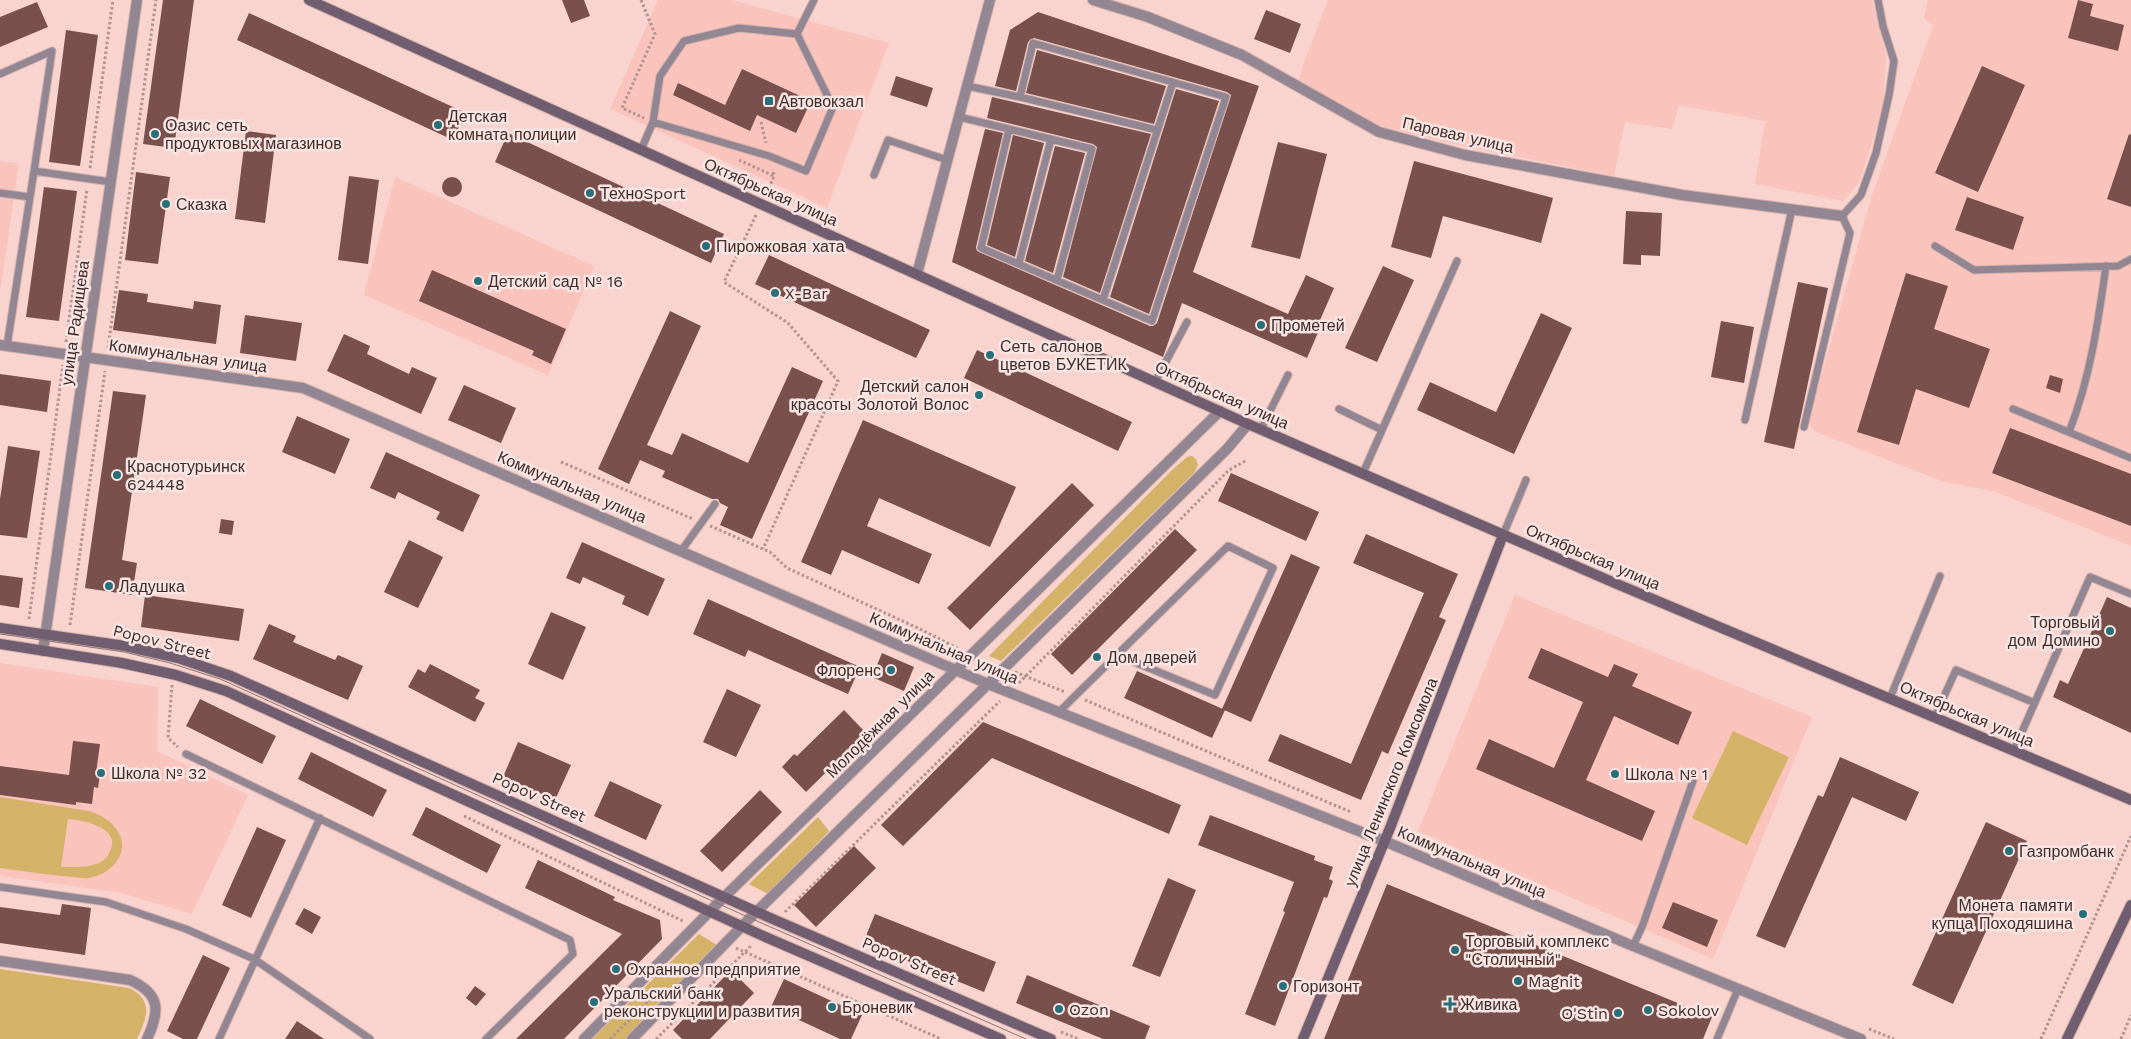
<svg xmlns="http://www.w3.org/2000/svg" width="2131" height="1039" viewBox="0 0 2131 1039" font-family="'Work Sans',sans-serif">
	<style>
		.built { fill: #fac3bc }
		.green { fill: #d4b369; fill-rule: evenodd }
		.building { fill: #79504c }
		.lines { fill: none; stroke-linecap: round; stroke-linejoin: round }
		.lane-casing { stroke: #d4b2ad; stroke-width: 9 }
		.street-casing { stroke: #d4b2ad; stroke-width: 12 }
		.secondary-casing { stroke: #d4b2ad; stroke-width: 12 }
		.path { stroke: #b1938f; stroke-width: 3; stroke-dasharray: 2.5 2.5; stroke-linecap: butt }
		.lane { stroke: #938693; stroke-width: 7 }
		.street { stroke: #938693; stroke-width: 10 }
		.secondary { stroke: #705d6f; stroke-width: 10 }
		.tram { stroke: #8f7471; stroke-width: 1 }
		.poi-dot { fill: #267079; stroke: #f9e5e3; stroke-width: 2 }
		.labels { text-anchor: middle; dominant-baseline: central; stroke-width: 5; stroke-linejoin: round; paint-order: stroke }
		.poi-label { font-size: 16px; fill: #402d2b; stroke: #f9e5e3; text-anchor: start }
		.street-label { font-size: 16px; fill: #402d2b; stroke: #f9e5e3 }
	</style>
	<rect width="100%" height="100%" fill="#f9d3ce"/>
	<path class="built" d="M658 0H732L889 43 827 208 610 109Z
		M1328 0H1872L1886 54 1883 108 1859 183 1843 201 1755 184 1765 121 1679 105 1672 129 1625 122 1614 176 1449 143 1384 127 1309 93 1299 79 1303 65Z
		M1928 0H2131V546L1993 491 1944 482 1816 432 1808 423 1872 195 1933 26 1924 18Z
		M0 161 19 163 0 292Z
		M395 177 594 266 548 375 364 295Z
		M1515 595 1812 717 1713 959 1418 831Z
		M0 663 158 687 157 751 248 795 192 914 121 893 0 876Z"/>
	<path class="green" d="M1192 456 1196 459 1198 465 1194 473 1001 661 989 656 1172 470 1187 457Z
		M1733 731 1789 757 1747 845 1692 818Z
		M0 797 89 811C102 815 116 823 121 838 127 858 108 875 89 878 84 879 78 877 73 877 49 875 24 871 0 868ZM68 819C83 820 122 828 110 851 107 858 103 862 96 864 85 868 72 867 61 867Z
		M818 817 829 831 768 894 749 884Z
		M699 934 717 945 626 1039H592Z
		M0 969 129 988C154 1000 147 1018 137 1039H0Z"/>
	<path class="building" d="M163 0H194L174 148 143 144Z
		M562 0H584L590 16 571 23Z
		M2078 0 2093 4 2090 16 2124 25 2118 51 2068 38Z
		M37 2 48 27 0 47V17Z
		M1266 10 1301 24 1290 53 1254 39Z
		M1038 12 1259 86 1193 272 1288 314 1306 275 1334 288 1317 327 1320 328 1307 358 1182 303 1163 357 952 262 985 129 1003 133 976 247 977 251 1150 326H1153L1157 323 1231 95 1227 92 1034 38 1028 42 1016 91 995 86 1010 30Z
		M249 13 466 113 453 140 237 40Z
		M66 30 98 35 80 166 49 162Z
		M1037 50 1166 86 1154 124 1026 93Z
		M1982 66 2025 85 1978 192 1935 173Z
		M742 69 811 101 796 133 757 115 750 131 673 95 678 83 725 105Z
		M896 76 933 88 927 107 890 95Z
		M1176 89 1219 101 1149 314 1110 297Z
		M992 97 1151 134 1100 293 1063 277 1097 147 1093 144 987 118Z
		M246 131 276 135 265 223 235 219Z
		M508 133 724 234 711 263 495 162Z
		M2129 134 2131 135V207L2107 199Z
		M1013 135 1044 143 1015 257 987 245Z
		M1278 142 1327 154 1300 259 1251 247Z
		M1055 146 1085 153 1053 273 1025 261Z
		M1414 161 1553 198 1541 243 1443 216 1431 258 1391 247Z
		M136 172 170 177 158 264 125 260Z
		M349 176 379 180 368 264 338 260Z
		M442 187a10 10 0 1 1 20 0a10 10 0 1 1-20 0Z
		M44 187 77 191 59 321 26 317Z
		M1967 197 2024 217 2013 250 1955 230Z
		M1626 211 1662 213 1660 256 1641 255V265L1623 264Z
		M769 255 930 330 916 358 755 284Z
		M1383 266 1414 280 1377 362 1345 348Z
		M432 270 566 329 551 364 532 355 534 351 419 301Z
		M1906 273 1948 286 1934 329 1990 349 1969 408 1916 389 1899 445 1857 432Z
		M1798 282 1828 288 1794 449 1764 442Z
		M119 290 148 294 147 302 193 309 194 301 221 305 216 344 113 330Z
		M670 311 701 326 647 445 672 455 682 433 748 463 792 367 823 381 752 539 720 525 728 507 720 503 718 499H712L662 477 665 471 640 460 629 484 598 469Z
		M1541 313 1572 328 1514 454 1417 410 1430 382 1496 412Z
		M245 315 302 323 296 361 240 353Z
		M1721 321 1754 327 1744 383 1711 377Z
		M344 334 370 346 367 354 409 374 412 367 437 378 421 414 327 371Z
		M977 350 1132 422 1118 451 964 378Z
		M0 374 51 381 47 412 0 405Z
		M2050 375 2063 379 2060 393 2046 388Z
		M464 385 516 408 501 443 448 420Z
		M113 391 146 395 122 560 137 563 132 595 85 588Z
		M297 416 350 439 335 474 282 452Z
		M863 420 1016 487 990 547 879 498 867 526 932 554 919 584 842 550 831 575 801 562Z
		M2010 428 2131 474V526L1992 473Z
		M8 446 40 451 27 538 0 535V499Z
		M386 452 480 495 463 532 436 519 440 512 398 492 395 499 370 488Z
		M1231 473 1319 512 1306 541 1218 501Z
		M1072 483 1094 505 970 630 947 608Z
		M221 519 234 521 232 535 219 533Z
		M1175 529 1197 550 1072 675 1051 654Z
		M1366 534 1458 574 1439 617 1446 620 1388 754 1382 751 1361 800 1268 761 1280 734 1351 764 1424 593 1353 563Z
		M409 540 443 557 418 608 384 592Z
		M582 542 665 579 648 616 622 604 625 596 583 577 580 584 566 578Z
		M1291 554 1320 567 1251 722 1222 709Z
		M0 575 23 578 19 608 0 605Z
		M145 595 244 609 239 641 141 627Z
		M2107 597 2131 608V733L2053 697 2060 680 2068 684Z
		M708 599 860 667 848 694 748 650 745 657 693 634Z
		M551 612 586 627 563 680 528 664Z
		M269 624 296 636 293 642 335 660 338 655 363 666 348 700 253 659Z
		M1541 648 1608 677 1614 664 1638 674 1632 686 1692 712 1678 745 1614 716 1586 780 1655 811 1642 841 1476 769 1489 739 1554 768 1583 702 1528 678Z
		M882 653 914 667 904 691 872 677Z
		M430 664 480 690 475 698 485 703 475 722 408 687 418 669 425 673Z
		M1137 671 1225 710 1212 738 1124 698Z
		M727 689 761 705 736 757 703 742Z
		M200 699 276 736 262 764 186 726Z
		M844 710 866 733 806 792 782 767 794 754 797 756Z
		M983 722 1181 805 1169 834 992 758 903 846 881 825Z
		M73 741 100 744 96 773 100 774 98 788 94 787 92 804 76 802V805L0 795V766L69 775Z
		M518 742 571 765 555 800 503 777Z
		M311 752 387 790 373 817 298 779Z
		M1840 757 1919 792 1906 821 1852 797 1785 948 1756 936 1818 795 1823 797Z
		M610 781 662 805 646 840 594 816Z
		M760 790 782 812 722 872 700 851Z
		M426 807 501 845 487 873 412 835Z
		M1210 815 1315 856 1314 860 1333 867 1329 879 1333 881 1327 898 1324 897 1275 1026 1245 1014 1285 912 1283 911 1294 882 1198 845Z
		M1986 822 2027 841 1953 1004 1912 985Z
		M257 827 286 840 251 918 222 905Z
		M854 846 876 868 816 927 794 905Z
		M538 860 615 897 613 900 660 920 662 939 564 1039H516L622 934 525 888Z
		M1168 878 1196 890 1160 977 1132 966Z
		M1387 884 1712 1017 1703 1039H1324Z
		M1673 902 1718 920 1707 947 1662 928Z
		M62 904 91 908 85 955 0 943V907L60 915Z
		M304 908 321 917 312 934 295 924Z
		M875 914 996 962 984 992 863 943Z
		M203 955 230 968 197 1039H183L167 1031Z
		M731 970 754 993 710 1039H682L673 1030Z
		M1027 975 1150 1026 1145 1039H1103L1016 1003Z
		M784 979 862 1015 851 1039H840L771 1007Z
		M475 986 486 994 476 1006 466 998Z
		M297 1021 324 1039H285Z"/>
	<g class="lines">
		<g class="lane-casing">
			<path id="lane" d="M797 34 814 0
				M0 74 52 51 34 171
				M967 86 1020 97 1157 130
				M959 117 1092 149 1057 280
				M653 122 769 156 806 171 833 107 797 34
				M1009 129 981 248 1152 321 1226 97 1033 43 1020 97
				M641 150 653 122 660 76 684 41 739 28 797 34
				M874 175 888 140 947 160
				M0 193 30 197
				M1935 246 1974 270 2118 266 2131 259
				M1019 263 1051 139
				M1103 300 1173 82
				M7 346 34 171 111 182
				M1155 382 1187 322
				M1339 409 1382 430
				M2013 409 2131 458
				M1745 420 1792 209
				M1804 427 1850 233 1842 216 1861 195 1876 153 1889 95 1894 61 1883 26 1878 0
				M1261 429 1288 375
				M2069 432C2090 379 2098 323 2106 266
				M1363 473 1457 261
				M1503 535 1526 480
				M681 551 715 504
				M1890 698 1940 576
				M1059 712 1075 696 1228 546 1273 568 1215 695 1117 655
				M1935 716 1956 670 2035 703
				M2014 750 2090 577 2131 594
				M186 754 570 940 573 954 486 1039
				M0 887 106 902 186 929 254 959 370 1039
				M1633 946 1642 927 1693 781
				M219 1039 320 818
				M1717 1039 1738 989"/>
		</g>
		<g class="street-casing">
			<path id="street" d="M1093 0 1148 17 1242 55 1379 132 1465 155 1682 195 1842 216
				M917 274 990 0
				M0 345 303 388 988 684 1384 841 1633 946 1861 1039
				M43 651 137 0
				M0 961 130 980C161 994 160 1011 147 1039
				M584 1039 718 903 1220 411
				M632 1039 750 918 1227 449 1248 424"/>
		</g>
		<g class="secondary-casing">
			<path id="secondary" d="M309 0 1248 424 1617 584 2131 800
				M0 628 125 646 178 658 231 676 775 920 1051 1039
				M0 644 122 663 176 675 226 691 761 935 1001 1039
				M1303 1039 1390 828 1503 535
				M2067 1039 2131 905"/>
		</g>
		<path class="path" d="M641 0 655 34 622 108 644 118
			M761 122 766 143
			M739 160 774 176
			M90 168 113 0
			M767 193 774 176 773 169
			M756 215 724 282 788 323 838 381 763 549
			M66 342 87 189
			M108 348 156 0
			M561 462 693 519
			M710 526 770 552 787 568 920 629 959 649
			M29 619 63 365
			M70 625 105 371
			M1015 672 1065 692
			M1019 683 1229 470 1247 460
			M172 685 168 738 178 747
			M1085 700 1351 812
			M464 816 683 921
			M785 912 1000 701
			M736 948 941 1039
			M1869 1029 1894 1039
			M1061 1032 1079 1039
			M610 1039 650 999
			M656 1039 752 945
			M2041 1039 2131 836
			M2121 1039 2131 1015"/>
		<use href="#lane" class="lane"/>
		<use href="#street" class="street"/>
		<use href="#secondary" class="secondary"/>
		<path class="tram" d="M0 634 124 652 170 663 220 679 750 918 1026 1039"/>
	</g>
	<g class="poi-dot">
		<rect x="764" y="96" width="10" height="10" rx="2.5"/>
		<circle cx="438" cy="125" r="5"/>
		<circle cx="155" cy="134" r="5"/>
		<circle cx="590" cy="193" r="5"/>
		<circle cx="166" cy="204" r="5"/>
		<circle cx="706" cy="246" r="5"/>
		<circle cx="478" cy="281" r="5"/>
		<circle cx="775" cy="293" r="5"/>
		<circle cx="1261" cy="325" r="5"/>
		<circle cx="990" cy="355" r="5"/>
		<circle cx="979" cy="395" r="5"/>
		<circle cx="117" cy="475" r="5"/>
		<circle cx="109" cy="586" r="5"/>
		<circle cx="2110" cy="631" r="5"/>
		<circle cx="1097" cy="657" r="5"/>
		<circle cx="891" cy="670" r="5"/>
		<circle cx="101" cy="773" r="5"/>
		<circle cx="1615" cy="774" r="5"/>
		<circle cx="2009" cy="851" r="5"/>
		<circle cx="2083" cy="914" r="5"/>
		<circle cx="1455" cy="950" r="5"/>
		<circle cx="616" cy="969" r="5"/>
		<circle cx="1518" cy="981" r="5"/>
		<circle cx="1283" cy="986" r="5"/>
		<circle cx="594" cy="1002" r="5"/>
		<path d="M1447.5 996.5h5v5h5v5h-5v5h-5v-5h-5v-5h5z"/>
		<circle cx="832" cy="1007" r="5"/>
		<circle cx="1059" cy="1009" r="5"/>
		<circle cx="1648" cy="1010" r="5"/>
		<circle cx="1618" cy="1013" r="5"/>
	</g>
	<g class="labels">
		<g class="poi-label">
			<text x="779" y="101">Автовокзал</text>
			<text x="448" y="116">Детская<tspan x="448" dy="18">комната полиции</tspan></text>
			<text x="165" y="125">Оазис сеть<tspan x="165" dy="18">продуктовых магазинов</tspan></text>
			<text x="600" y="193">ТехноSport</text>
			<text x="176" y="204">Сказка</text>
			<text x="716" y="246">Пирожковая хата</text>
			<text x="488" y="281">Детский сад № 16</text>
			<text x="785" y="293">X-Bar</text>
			<text x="1271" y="325">Прометей</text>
			<text x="1000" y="346">Сеть салонов<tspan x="1000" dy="18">цветов БУКЕТИК</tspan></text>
			<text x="969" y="386" text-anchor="end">Детский салон<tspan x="969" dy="18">красоты Золотой Волос</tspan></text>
			<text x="127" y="466">Краснотурьинск<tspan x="127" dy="18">624448</tspan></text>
			<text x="119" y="586">Ладушка</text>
			<text x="2100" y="622" text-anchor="end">Торговый<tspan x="2100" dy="18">дом Домино</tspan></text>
			<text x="1107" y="657">Дом дверей</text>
			<text x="881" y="670" text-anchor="end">Флоренс</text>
			<text x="111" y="773">Школа № 32</text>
			<text x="1625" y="774">Школа № 1</text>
			<text x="2019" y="851">Газпромбанк</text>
			<text x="2073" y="905" text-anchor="end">Монета памяти<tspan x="2073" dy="18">купца Походяшина</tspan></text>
			<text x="1465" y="941">Торговый комплекс<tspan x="1465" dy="18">"Столичный"</tspan></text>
			<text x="626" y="969">Охранное предприятие</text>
			<text x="1528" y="981">Magnit</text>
			<text x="1293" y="986">Горизонт</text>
			<text x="604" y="993">Уральский банк<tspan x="604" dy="18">реконструкции и развития</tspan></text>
			<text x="1460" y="1004">Живика</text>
			<text x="842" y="1007">Броневик</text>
			<text x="1069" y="1009">Ozon</text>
			<text x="1658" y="1010">Sokolov</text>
			<text x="1608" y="1013" text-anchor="end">O'Stin</text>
		</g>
		<g class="street-label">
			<text transform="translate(1458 135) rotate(13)">Паровая улица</text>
			<text transform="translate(771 192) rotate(24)">Октябрьская улица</text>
			<text transform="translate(75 323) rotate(-82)">улица Радищева</text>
			<text transform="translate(188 356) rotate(8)">Коммунальная улица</text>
			<text transform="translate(1222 395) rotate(24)">Октябрьская улица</text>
			<text transform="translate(572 487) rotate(23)">Коммунальная улица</text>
			<text transform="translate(1593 557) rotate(23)">Октябрьская улица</text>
			<text transform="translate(162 642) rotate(14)">Popov Street</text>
			<text transform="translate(944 648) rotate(23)">Коммунальная улица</text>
			<text transform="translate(1967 714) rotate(23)">Октябрьская улица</text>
			<text transform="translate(880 724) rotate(-45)">Молодёжная улица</text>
			<text transform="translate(1391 782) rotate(-68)">улица Ленинского Комсомола</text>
			<text transform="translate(539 797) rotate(24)">Popov Street</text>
			<text transform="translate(1472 862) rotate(23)">Коммунальная улица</text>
			<text transform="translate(909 961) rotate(23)">Popov Street</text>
		</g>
	</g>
</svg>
